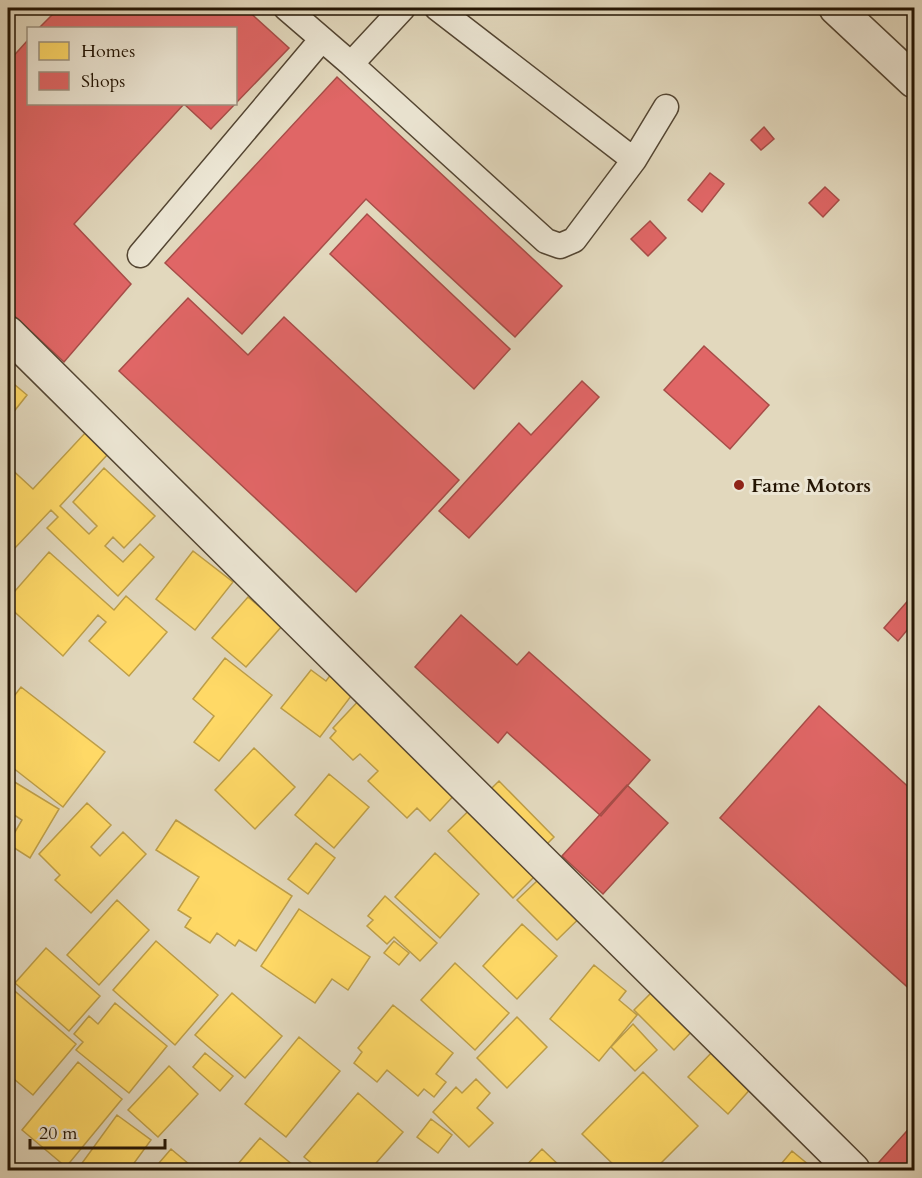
<svg xmlns="http://www.w3.org/2000/svg" width="922" height="1178" viewBox="0 0 922 1178" font-family="Cardo,serif">
	<style>
		.homes { fill: #ffd966; stroke: #bd9e48; stroke-width: 1.5 }
		.shops { fill: #e06666; stroke: #a74d48; stroke-width: 1.5 }
		.lines { fill: none; stroke-linecap: round; stroke-linejoin: round }
		.lane-casing { stroke: #534532; stroke-width: 27 }
		.street-casing { stroke: #534532; stroke-width: 36 }
		.lane { stroke: #ece6d4; stroke-width: 24 }
		.street { stroke: #ece6d4; stroke-width: 33 }
		.poi-dot { fill: #8f2418; stroke: #ece6d4; stroke-width: 2 }
		.labels { text-anchor: middle; dominant-baseline: central; stroke-width: 6; stroke-linejoin: round; paint-order: stroke }
		.poi-label { font-size: 20px; font-weight: bold; fill: #231403; stroke: #ece6d4; text-anchor: start }
	</style>
	<rect width="100%" height="100%" fill="#e2d8bd"/>
	<filter id="stains"><feTurbulence type="fractalNoise" baseFrequency=".00333" numOctaves="4"/><feColorMatrix values="0 0 0 0 .2 0 0 0 0 .09 0 0 0 0 .02 0 0 0 .5 -.17"/></filter>
	<radialGradient id="worn" r=".72"><stop offset=".6" stop-color="#630" stop-opacity="0"/><stop offset="1" stop-color="#630" stop-opacity=".3"/></radialGradient>
	<path class="homes" d="M8 379 27 395 8 419Z
		M86 432 108 454 60 506 89 534 97 526 73 502 104 468 155 516 124 548 113 537 105 546 123 562 140 544 154 557 118 596 47 528 58 517 51 510 14 549 8 543V466L33 489Z
		M193 551 233 582 195 630 156 599Z
		M49 552 114 610 126 596 167 632 129 676 89 641 106 622 98 615 63 656 8 606V599Z
		M248 597 282 626 246 667 212 638Z
		M225 658 272 695 219 761 194 742 214 716 193 699Z
		M338 665 361 683 320 737 281 708 311 670 326 681Z
		M377 681 474 774 430 821 417 808 407 818 368 781 378 771 360 754 353 760 330 738 336 731 333 728Z
		M21 687 105 752 63 807 8 764V704Z
		M254 748 295 787 255 829 215 790Z
		M329 774 369 807 334 848 295 815Z
		M8 778 59 809 30 858 8 844 22 820 8 811Z
		M499 781 554 837 547 844 557 854 513 898 448 831Z
		M87 803 111 825 91 847 100 856 123 832 146 854 91 913 55 880 60 875 39 854Z
		M176 820 292 896 256 951 239 940 235 946 217 933 210 943 185 927 191 918 178 910 199 877 156 850Z
		M316 843 335 858 308 894 288 879Z
		M435 853 479 894 440 938 395 897Z
		M559 860 598 900 557 940 517 900Z
		M385 896 437 943 420 961 394 937 387 944 367 926 373 920 368 916Z
		M117 900 149 930 99 985 67 955Z
		M299 909 370 957 348 990 332 979 315 1003 261 966Z
		M522 924 557 956 517 999 483 966Z
		M156 941 218 995 175 1045 113 990Z
		M394 941 409 953 399 965 384 953Z
		M46 948 100 996 69 1031 15 983Z
		M455 963 509 1013 475 1050 421 1000Z
		M594 965 626 991 619 1000 637 1015 599 1061 550 1019Z
		M659 985 699 1024 674 1050 634 1010Z
		M9 986 76 1044 33 1095 8 1074Z
		M232 993 282 1036 245 1078 195 1035Z
		M115 1003 167 1046 129 1093 76 1050 83 1042 74 1034 89 1016 98 1024Z
		M393 1005 453 1053 436 1074 446 1082 434 1097 424 1089 418 1096 387 1070 377 1082 354 1063 362 1052 358 1048Z
		M517 1017 547 1047 507 1088 477 1058Z
		M633 1024 657 1050 635 1071 611 1047Z
		M299 1037 340 1071 286 1137 245 1104Z
		M715 1049 754 1085 728 1114 688 1077Z
		M205 1053 233 1076 220 1091 193 1067Z
		M78 1062 122 1099 66 1167 22 1130Z
		M169 1066 198 1094 158 1137 128 1110Z
		M643 1072 698 1126 654 1170H619L582 1134Z
		M476 1079 490 1093 477 1108 493 1123 469 1147 433 1112 456 1087 462 1093Z
		M358 1093 403 1132 370 1170H320L304 1157Z
		M117 1115 151 1140 129 1170H77Z
		M431 1119 452 1135 438 1153 417 1137Z
		M260 1138 299 1170H233Z
		M171 1149 196 1170H153Z
		M542 1149 564 1170H522Z
		M792 1151 815 1170H776Z"/>
	<path class="shops" d="M59 8H245L289 48 211 129 184 104 74 224 131 284 64 362 8 310V62L28 40V104H236V28H39Z
		M337 77 562 286 515 337 366 199 242 334 165 263Z
		M764 127 774 139 761 150 751 140Z
		M710 173 724 184 702 212 688 200Z
		M825 187 839 200 823 217 809 203Z
		M367 214 510 349 474 389 330 254Z
		M650 221 666 238 648 256 631 239Z
		M188 298 248 355 284 317 459 480 356 592 119 371Z
		M704 346 769 405 730 449 664 390Z
		M582 381 599 397 469 538 439 511 519 423 531 435Z
		M912 596 914 622 898 641 884 628Z
		M461 615 517 665 529 652 650 760 601 816 507 732 498 743 415 667Z
		M819 706 914 792V993L720 818Z
		M627 785 668 823 603 894 562 856Z
		M914 1123V1170H872Z"/>
	<g class="lines">
		<g class="lane-casing">
			<path id="lane" d="M286 8 351 64 403 8
				M437 8 634 160
				M351 64 546 241 560 246 574 240 634 160 666 107
				M140 255 322 39"/>
		</g>
		<g class="street-casing">
			<path id="street" d="M836 8 914 81
				M8 333 853 1170"/>
		</g>
		<use href="#lane" class="lane"/>
		<use href="#street" class="street"/>
	</g>
	<circle class="poi-dot" cx="739" cy="485" r="6"/>
	<g class="labels">
		<g class="poi-label">
			<text x="751" y="485">Fame Motors</text>
		</g>
	</g>
	<rect width="922" height="1178" fill="none" stroke="#e2d8bd" stroke-width="30"/>
	<rect x="9" y="9" width="904" height="1160" fill="none" stroke="#231403" stroke-width="3"/>
	<rect x="15" y="15" width="892" height="1148" fill="none" stroke="#231403" stroke-width="1.5"/>
	<rect x="27" y="27" width="210" height="78" fill="#ece6d4" stroke="#9c9280" stroke-width="1.5"/>
	<rect x="39" y="42" width="30" height="18" fill="#ffd966" stroke="#9c9280" stroke-width="1.5"/>
	<text x="81" y="57" font-size="18" fill="#231403">Homes</text>
	<rect x="39" y="72" width="30" height="18" fill="#e06666" stroke="#9c9280" stroke-width="1.5"/>
	<text x="81" y="87" font-size="18" fill="#231403">Shops</text>
	<path d="M30 1139v9h135v-9" fill="none" stroke="#231403" stroke-width="3"/>
	<text x="39" y="1139" font-size="18" fill="#231403" stroke="#ece6d4" stroke-width="4.5" paint-order="stroke">20 m</text>
	<rect width="100%" height="100%" filter="url(#stains)"/>
	<rect width="100%" height="100%" fill="url(#worn)"/>
</svg>
